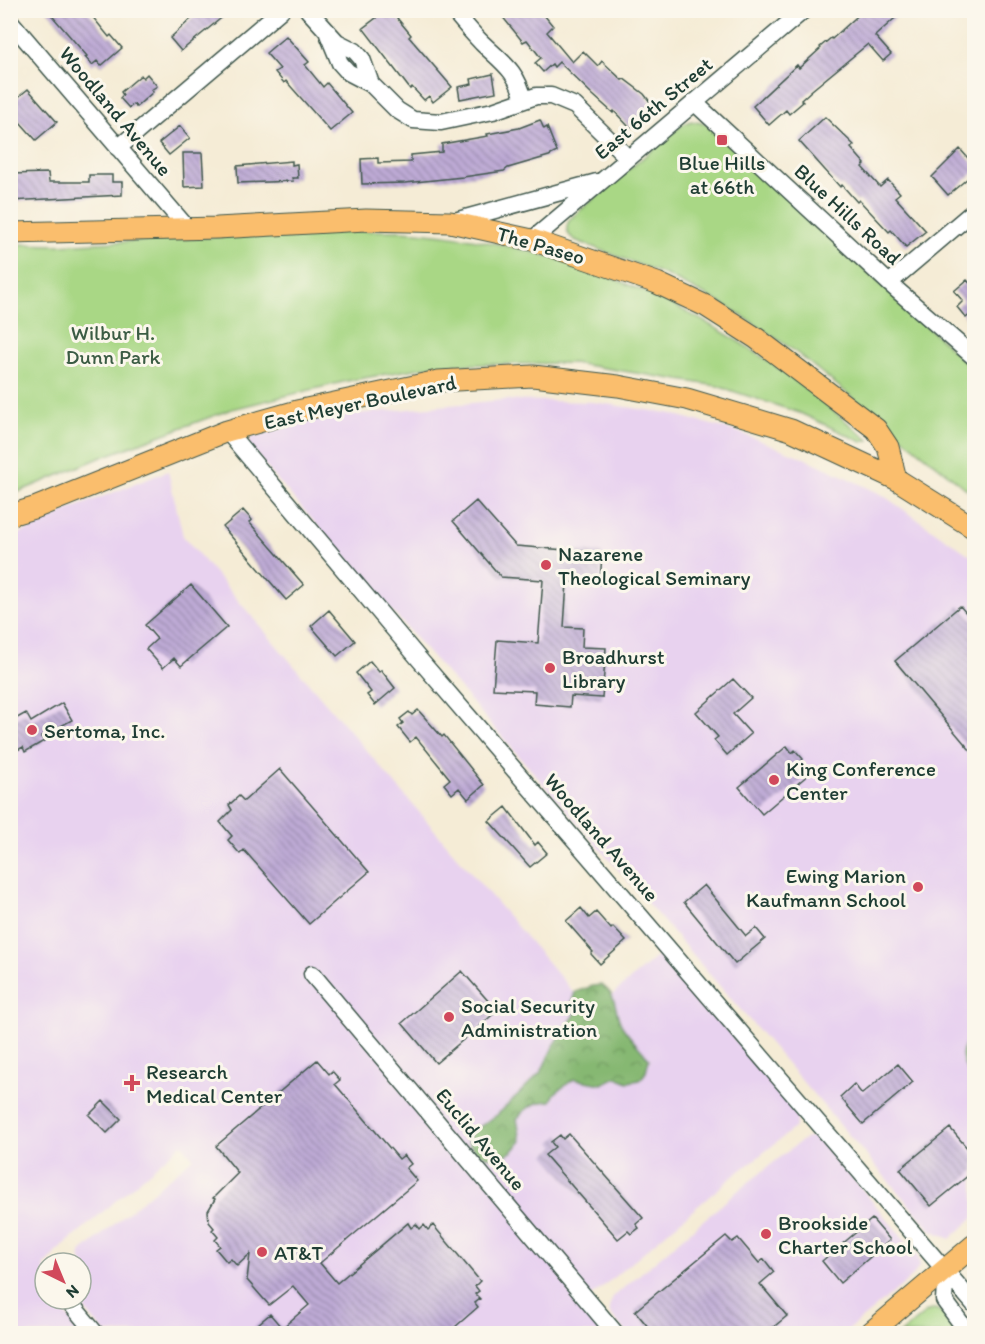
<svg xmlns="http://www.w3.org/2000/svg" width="985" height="1344" viewBox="0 0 985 1344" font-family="Itim,sans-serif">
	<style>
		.built { fill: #e8d2ef }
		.forest { fill: url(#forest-crowns); stroke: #527a53; stroke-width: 1.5 }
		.park { fill: #a9d785; stroke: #648a5c; stroke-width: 1.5 }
		.building { fill: url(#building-back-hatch) }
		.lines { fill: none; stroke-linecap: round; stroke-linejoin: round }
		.minor-casing { stroke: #3f574c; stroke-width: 19 }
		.major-casing { stroke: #3f574c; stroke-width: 23 }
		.minor { stroke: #fff; stroke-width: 16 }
		.major { stroke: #fabe6d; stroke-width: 21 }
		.poi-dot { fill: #d1495b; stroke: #fbf7ec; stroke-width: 2 }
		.labels { text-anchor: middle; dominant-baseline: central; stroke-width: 6; stroke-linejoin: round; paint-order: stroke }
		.street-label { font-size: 21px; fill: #1f3d34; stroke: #fbf7ec }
		.poi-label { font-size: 21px; fill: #1f3d34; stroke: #fbf7ec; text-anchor: start }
		.park-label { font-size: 21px; fill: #3b5c44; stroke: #fbf7ec }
	</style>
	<defs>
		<pattern id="forest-crowns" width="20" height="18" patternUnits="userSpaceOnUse" patternTransform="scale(1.5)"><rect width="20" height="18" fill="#86b872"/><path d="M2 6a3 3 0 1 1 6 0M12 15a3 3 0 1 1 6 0" fill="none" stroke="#6d975e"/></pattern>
		<pattern id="building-back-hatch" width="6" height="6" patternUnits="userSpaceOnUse" patternTransform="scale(1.5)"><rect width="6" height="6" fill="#beaad5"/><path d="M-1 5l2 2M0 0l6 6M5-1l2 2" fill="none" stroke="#9a8cae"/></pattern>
	</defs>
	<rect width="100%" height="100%" fill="#fbf7ec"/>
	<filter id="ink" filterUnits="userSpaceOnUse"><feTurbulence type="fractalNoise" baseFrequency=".0167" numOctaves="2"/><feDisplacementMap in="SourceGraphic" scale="12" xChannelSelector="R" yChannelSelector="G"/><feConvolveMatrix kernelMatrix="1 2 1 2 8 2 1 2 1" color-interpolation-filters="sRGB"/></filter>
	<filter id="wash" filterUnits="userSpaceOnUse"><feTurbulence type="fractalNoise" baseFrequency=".008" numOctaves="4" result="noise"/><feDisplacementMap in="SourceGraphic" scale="24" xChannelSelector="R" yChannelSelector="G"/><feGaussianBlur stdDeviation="1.35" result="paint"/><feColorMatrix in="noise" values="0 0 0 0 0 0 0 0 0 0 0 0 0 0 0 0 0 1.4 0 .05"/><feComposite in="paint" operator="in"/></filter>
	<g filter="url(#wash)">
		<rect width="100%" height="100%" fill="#f5ecd6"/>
		<path class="built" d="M503 400 592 402 668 413 738 432 809 460 881 494 974 558V1217L950 1239 930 1229 739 1008 247 445 252 437 324 417Z
			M168 471 183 536 591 1013 661 953 796 1110 798 1118 795 1127 781 1139 731 1178 581 1305 604 1333H105L80 1304 79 1299H81V1292L87 1278 86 1269 81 1260 80 1253 193 1158 182 1144 56 1252 48 1263H45L43 1284 45 1288V1299H52L82 1333 11 1334V538L66 511Z
			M813 1136 822 1141 917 1255 920 1265 913 1276 845 1333H627L610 1313 609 1308 613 1297 740 1189 801 1141Z"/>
		<path class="forest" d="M601 985C619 996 613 1010 622 1026 628 1036 641 1049 649 1059L646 1072 640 1080 628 1082 616 1077 602 1084 574 1079 555 1093 551 1101C535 1102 527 1106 517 1119L521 1141C518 1144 515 1150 511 1152 495 1163 477 1157 468 1142L472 1132 497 1115 541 1072 553 1047 576 1013 571 1005 575 992 593 986Z"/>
		<path class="park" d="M691 121 706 124 723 137 974 370V495L792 349 747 319 723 304 666 275 575 240C567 235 564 228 570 219L682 125Z
			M340 231C365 231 391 230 417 232 543 243 665 290 768 361 803 384 836 414 869 440L862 442 800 413 717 386 573 363 437 365 347 381 232 409 102 457 11 495V244L57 245Z
			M974 1033V1080C961 1064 956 1049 974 1033Z
			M934 1309C946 1311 953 1324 960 1334H900L926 1312Z"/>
		<g id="blocks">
			<path class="building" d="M47 10H87L109 37 111 35 122 48 101 66 97 61 92 65 85 57 87 56Z
				M201 10H231L181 51 170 38Z
				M380 10H407L397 18 411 35 409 37 452 87 433 102 429 96 424 100 412 87 410 89 363 28 376 18 374 15Z
				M497 10H540L553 26 547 32 572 62 583 51 598 66 602 61 622 80 624 79 644 94 654 107 630 128 614 111 613 113 593 95 559 62 554 67 552 64 543 72 535 63 541 58 527 40 523 42Z
				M864 10H904L875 36 891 54 883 61 868 44 812 90 801 100 803 102 789 114 786 110 769 125 753 106 797 65 799 68 821 48 820 47 831 38 832 39Z
				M286 36 309 62 305 65 323 87 327 83 352 113 330 131 286 81 284 83 275 72 280 69 266 53Z
				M147 74 157 86 151 90 153 92 136 107 134 104 129 108 120 98 123 95 121 92 141 75 143 78Z
				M493 74 496 92 460 99 458 87 472 84 471 79Z
				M28 89 57 122 36 140 10 111V104Z
				M825 117 854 145 851 148 865 164 862 167 880 187 888 180 900 193 895 197 926 231 906 247 891 230 889 232 859 200 857 202 842 185 840 187 799 141Z
				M540 120 544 129 547 127 557 152 549 156 508 168 504 171 463 177 405 183 362 184 361 159 378 158V163L411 162V155L442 152V144L488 136 487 134 519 128Z
				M180 126 190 138 169 155 159 143Z
				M960 149 975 166V172L948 195 932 177Z
				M183 153H202L204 186 184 187Z
				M292 161V165L297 164 298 178H292L293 181 238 183 237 166Z
				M48 173 49 182H89V175H112V182H122V195L10 201V174Z
				M967 280 975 289V314L973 312 966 318 957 307 963 301 954 291Z
				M476 501 516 546 602 553 600 584 567 582 564 627 583 628 582 647 606 648 602 698 571 696 570 707 534 704 535 691 493 689 497 640 538 643 543 580 501 577 453 521Z
				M243 510 252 520 249 522 304 585 286 600 223 527Z
				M191 585 227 627 181 666 174 658 163 668 146 649 157 639 145 625Z
				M960 606 975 623V756L895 661Z
				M329 610 355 641 337 656 311 626Z
				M370 661 379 672 381 670 395 688 375 705 367 695 371 692 356 673Z
				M733 679 751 698 733 714 751 734 727 755 714 740 718 737 696 712Z
				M62 703 72 720 41 737 44 741 25 752 23 747 10 754V722L26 713 31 722Z
				M418 710 442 737 444 735 484 785 468 799 459 788 452 794 444 784 450 779 416 737 410 742 398 727 403 723 400 719 409 712 412 715Z
				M787 746 792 753 795 750 803 759 800 763 809 774 762 814 739 787Z
				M280 769 369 872 309 924 244 850 240 854 228 840 232 836 220 822 232 810 229 805 239 796 244 801Z
				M506 807 535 845 538 842 547 853 530 867 489 821Z
				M704 885 746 936 756 928 765 939 735 964 684 902Z
				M581 908 589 918 596 912 611 929 613 927 626 941 600 964 591 954 593 952 566 921Z
				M462 971 497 1011 436 1063 402 1023Z
				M317 1060 329 1074 332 1071 340 1080 335 1084 399 1159 404 1155 411 1164 406 1168 417 1181 320 1263 337 1283 408 1223 411 1228 416 1224 420 1229 424 1225 428 1230 433 1225 480 1281 475 1286 479 1291 475 1294 480 1299 475 1303 478 1307 447 1334H246L270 1314 282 1328 309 1305 293 1286 269 1305 247 1280 250 1254 237 1266 231 1259 227 1262 216 1249 220 1246 215 1240 218 1237 212 1230 214 1228 209 1222 208 1211 215 1199 213 1198 238 1173 216 1146Z
				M898 1064 913 1082 863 1124 840 1097 854 1084 862 1094Z
				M103 1101 121 1119 107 1133 89 1115Z
				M950 1128 975 1157V1170L931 1206 900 1169Z
				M569 1134 643 1218 636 1224 639 1228 631 1234 628 1231 618 1239 545 1155 555 1147 551 1142 560 1135 563 1139Z
				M872 1219 890 1240 840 1283 822 1261Z
				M726 1236 732 1242 738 1238 759 1263 764 1259 774 1272 760 1284 787 1316 765 1334H654L635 1311Z"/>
		</g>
	</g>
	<g filter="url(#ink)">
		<use href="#blocks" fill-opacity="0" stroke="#3f574c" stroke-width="1.5"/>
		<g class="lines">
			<g class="minor-casing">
				<path id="minor" d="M308 10 337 42 355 51 362 59 371 84
					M453 10C463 22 472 33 482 43 503 63 517 71 524 100
					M10 21 188 229
					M328 34 340 63 348 72 371 84 397 110 413 120 441 122 493 111 536 96H551L575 106 628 158
					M694 102 889 283 974 357
					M118 148 281 10
					M451 222 597 182
					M532 240 804 10
					M889 283 974 211
					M227 431 419 659 974 1304
					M312 974 616 1334
					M946 1269 944 1300 969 1334
					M67 1299 96 1334"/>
			</g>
			<g class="major-casing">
				<path id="major" d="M10 233 217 228 366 220 450 222 532 240 657 283 706 306 756 338 876 429 888 447 896 479
					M10 515 37 507 227 431 297 411 438 381 533 376 618 386 687 399 791 430 896 479 974 528
					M869 1334 974 1245"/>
			</g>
			<use href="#minor" class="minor"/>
			<use href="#major" class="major"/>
		</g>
	</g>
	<g class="poi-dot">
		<rect x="716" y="134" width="12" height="12" rx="3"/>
		<circle cx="546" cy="565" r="6"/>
		<circle cx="550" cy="668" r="6"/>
		<circle cx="32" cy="730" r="6"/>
		<circle cx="774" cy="780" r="6"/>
		<circle cx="918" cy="887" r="6"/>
		<circle cx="449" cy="1017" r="6"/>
		<path d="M129 1074h6v6h6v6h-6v6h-6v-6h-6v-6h6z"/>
		<circle cx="766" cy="1234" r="6"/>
		<circle cx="262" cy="1252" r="6"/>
	</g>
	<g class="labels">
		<g class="street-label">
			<text transform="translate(653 108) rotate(-40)">East 66th Street</text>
			<text transform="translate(116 111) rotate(50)">Woodland Avenue</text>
			<text transform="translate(848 214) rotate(43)">Blue Hills Road</text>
			<text transform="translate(541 245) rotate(16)">The Paseo</text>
			<text transform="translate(360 402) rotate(-12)">East Meyer Boulevard</text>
			<text transform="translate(602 837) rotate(49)">Woodland Avenue</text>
			<text transform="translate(481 1139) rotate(50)">Euclid Avenue</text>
		</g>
		<g class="poi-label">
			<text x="722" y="162" text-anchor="middle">Blue Hills<tspan x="722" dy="24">at 66th</tspan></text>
			<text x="558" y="553">Nazarene<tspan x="558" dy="24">Theological Seminary</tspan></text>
			<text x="562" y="656">Broadhurst<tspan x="562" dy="24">Library</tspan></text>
			<text x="44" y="730">Sertoma, Inc.</text>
			<text x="786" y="768">King Conference<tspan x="786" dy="24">Center</tspan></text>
			<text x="906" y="875" text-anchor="end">Ewing Marion<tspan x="906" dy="24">Kaufmann School</tspan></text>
			<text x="461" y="1005">Social Security<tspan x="461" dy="24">Administration</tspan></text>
			<text x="146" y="1071">Research<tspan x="146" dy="24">Medical Center</tspan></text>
			<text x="778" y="1222">Brookside<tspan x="778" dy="24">Charter School</tspan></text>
			<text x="274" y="1252">AT&amp;T</text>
		</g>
		<g class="park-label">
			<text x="113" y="332">Wilbur H.<tspan x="113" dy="24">Dunn Park</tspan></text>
		</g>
	</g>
	<rect width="985" height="1344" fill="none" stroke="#fbf7ec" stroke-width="36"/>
	<g transform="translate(63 1281) rotate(137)"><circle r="28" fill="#fbf7ec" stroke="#a3ada2" stroke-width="1.5"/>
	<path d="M0-4.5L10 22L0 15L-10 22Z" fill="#d1495b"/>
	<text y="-9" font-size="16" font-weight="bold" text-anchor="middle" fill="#1f3d34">N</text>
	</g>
</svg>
